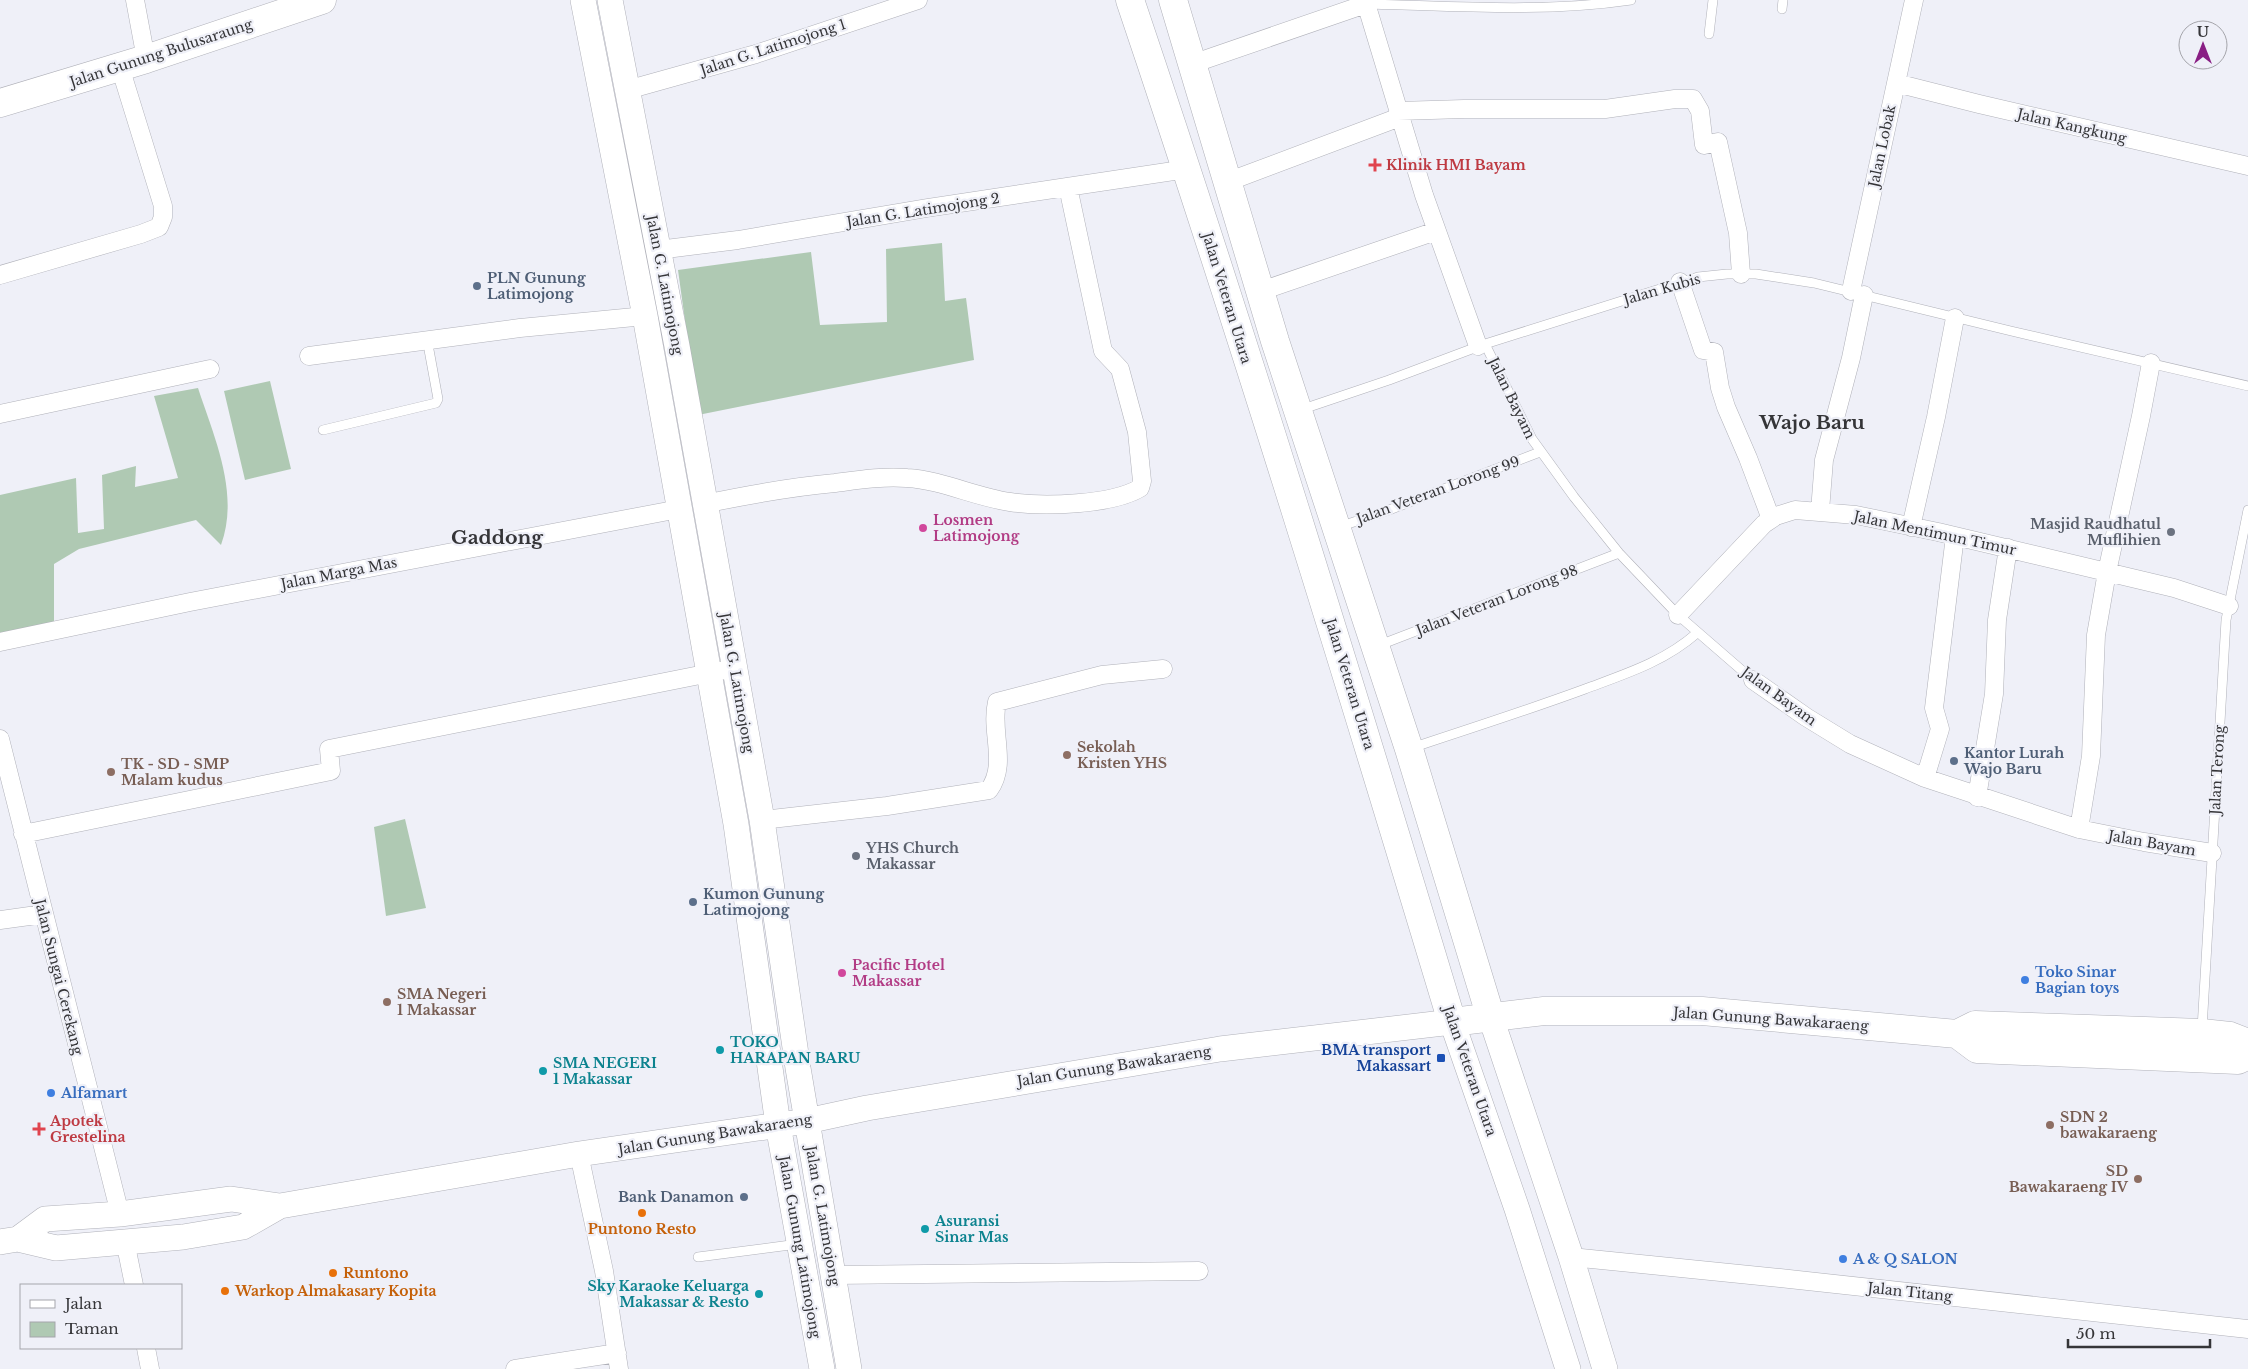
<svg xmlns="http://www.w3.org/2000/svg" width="2248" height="1369" viewBox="0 0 2248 1369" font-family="'Libre Baskerville',serif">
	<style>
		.green { fill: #afc9b3 }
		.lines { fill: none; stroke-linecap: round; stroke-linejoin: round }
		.service-casing { stroke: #b0b1b9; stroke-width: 10 }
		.minor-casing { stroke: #b0b1b9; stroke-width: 19 }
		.secondary-casing { stroke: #b0b1b9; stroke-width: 26 }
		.trunk-casing { stroke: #b0b1b9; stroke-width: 29 }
		.service { stroke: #fff; stroke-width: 9 }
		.minor { stroke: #fff; stroke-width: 18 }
		.secondary { stroke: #fff; stroke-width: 25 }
		.trunk { stroke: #fff; stroke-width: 28 }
		.health-dot { fill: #e0444e; stroke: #eff0f8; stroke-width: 2 }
		.service-dot { fill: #5c6f8a; stroke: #eff0f8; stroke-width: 2 }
		.hotel-dot { fill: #d1479c; stroke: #eff0f8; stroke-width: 2 }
		.worship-dot { fill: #6b7280; stroke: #eff0f8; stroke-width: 2 }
		.education-dot { fill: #8d6e63; stroke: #eff0f8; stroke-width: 2 }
		.shop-dot { fill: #3f7fe0; stroke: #eff0f8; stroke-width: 2 }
		.culture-dot { fill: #0f9aa8; stroke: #eff0f8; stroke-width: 2 }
		.transit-dot { fill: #1a4fb4; stroke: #eff0f8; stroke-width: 2 }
		.food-dot { fill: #e8710a; stroke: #eff0f8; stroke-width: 2 }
		.labels { text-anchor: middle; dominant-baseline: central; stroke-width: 4.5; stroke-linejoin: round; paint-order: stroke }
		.street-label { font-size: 14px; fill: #353538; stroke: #eff0f8 }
		.health-label { font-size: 14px; font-weight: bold; fill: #be3a42; stroke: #eff0f8; text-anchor: start }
		.service-label { font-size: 14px; font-weight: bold; fill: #4e5e75; stroke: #eff0f8; text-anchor: start }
		.hotel-label { font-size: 14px; font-weight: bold; fill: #b23c85; stroke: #eff0f8; text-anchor: start }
		.worship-label { font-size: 14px; font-weight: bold; fill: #5b616d; stroke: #eff0f8; text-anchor: end }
		.education-label { font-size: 14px; font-weight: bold; fill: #785e54; stroke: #eff0f8; text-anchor: start }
		.shop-label { font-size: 14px; font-weight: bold; fill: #366cbe; stroke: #eff0f8; text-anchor: start }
		.culture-label { font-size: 14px; font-weight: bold; fill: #0d838f; stroke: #eff0f8; text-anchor: start }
		.transit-label { font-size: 14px; font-weight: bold; fill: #164399; stroke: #eff0f8; text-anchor: end }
		.food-label { font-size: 14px; font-weight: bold; fill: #c56008; stroke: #eff0f8; text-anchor: start }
		.district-label { font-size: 19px; font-weight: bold; fill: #353538; stroke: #eff0f8 }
	</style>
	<rect width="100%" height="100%" fill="#eff0f8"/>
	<path class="green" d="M942 243 945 301 966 298 974 360 698 415 678 270 811 252 820 325 887 322 886 249Z
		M270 381 291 469 245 480 224 391Z
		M198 388C214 437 240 493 221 545L196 520 79 549 54 564V622L0 634V495L76 478 78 533 104 529 102 475 136 466 135 487 178 478 154 396Z
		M405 819 426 908 386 916 374 827Z"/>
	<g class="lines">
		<g class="service-casing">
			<path id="service" d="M1366 4C1454 6 1543 13 1631 0
				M1782 9 1783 0
				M1709 34 1713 0
				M1485 344 1532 439 1574 497 1619 553 1678 615 1753 680
				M1300 410 1389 380 1485 344 1698 277 1727 274H1756L1814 283 2011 331 2248 386
				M323 430 436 403 438 399 427 339
				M1339 527 1389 510 1540 452
				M1377 646 1619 553
				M1411 748C1469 729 1528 710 1585 689 1625 674 1664 662 1697 633
				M2202 1029 2226 620 2248 510
				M698 1257 798 1244"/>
		</g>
		<g class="minor-casing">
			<path id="minor" d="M135 0 146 59
				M1365 0 1424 195 1478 346
				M1192 64 1366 4
				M1896 83 1979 104 2248 166
				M627 90 756 54 918 0
				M1398 111 1464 109H1605L1675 99H1693L1700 111 1704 145 1718 142 1738 233 1741 274
				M1227 182 1400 117
				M658 250 738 240 927 208 1187 169
				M0 275 141 234 159 227 163 217V206L120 67
				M1680 282 1703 350 1714 352 1720 388 1726 407 1748 458 1771 519
				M1261 291 1436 231
				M1851 291 1914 0
				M309 356 520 328 645 316
				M0 414 210 369
				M704 504C747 495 790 487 835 483 858 480 883 476 907 478 942 480 975 497 1010 502 1043 507 1112 505 1140 488L1142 481 1137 432 1120 369 1103 351 1068 187
				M1820 511 1824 460 1851 358 1864 295
				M1911 527 1936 417 1955 318
				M1678 615 1764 524 1776 516 1795 510 1856 515 1938 532 2174 588 2229 606
				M0 642 190 602 679 509
				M1753 680 1806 717 1850 744 1925 778 2079 829 2144 842 2212 853
				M0 739 120 1214
				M1925 778 1940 729 1934 708 1955 536
				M1977 797 1994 694 1997 620 2008 548
				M762 820 887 806 989 790C1008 764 990 732 997 702L1102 675 1163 669
				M2079 829 2091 756 2096 635 2107 572 2141 416 2151 363
				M23 834 331 771 329 749 735 668
				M0 920 44 914
				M579 1154 604 1271 619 1369
				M125 1241 134 1285
				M1571 1257 1780 1278 2248 1329
				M833 1275 1199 1271
				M146 1348 150 1369
				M515 1369 617 1353"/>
		</g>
		<g class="secondary-casing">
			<path id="secondary" d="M583 0 645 316 736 824 778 1125 822 1369
				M610 0 677 346 762 820 798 1068 849 1369
				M1491 1018 1571 1257 1605 1369
				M18 1239 45 1219 120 1214 231 1199 280 1206
				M0 1242 18 1239 56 1248 183 1237 243 1227 280 1206 579 1154 807 1121 867 1108 1220 1049 1452 1022 1517 1209 1568 1369"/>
		</g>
		<g class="trunk-casing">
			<path id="trunk" d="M1130 0C1244 338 1349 680 1452 1022L1544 1011H1702L1957 1034 1975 1025 2202 1033 2230 1036 2248 1043
				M1173 0 1275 341 1409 749 1491 1018
				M0 103 146 59 322 0
				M1957 1034 1977 1049 2238 1060 2248 1055"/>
		</g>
		<use href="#service" class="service"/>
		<use href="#minor" class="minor"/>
		<use href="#secondary" class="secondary"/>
		<use href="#trunk" class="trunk"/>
	</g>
	<g class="health-dot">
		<path d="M1372.5 157.5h5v5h5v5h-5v5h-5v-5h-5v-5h5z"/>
		<path d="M36.5 1121.5h5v5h5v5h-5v5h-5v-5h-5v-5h5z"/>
	</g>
	<g class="service-dot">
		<circle cx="477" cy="286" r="5"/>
		<circle cx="1954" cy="761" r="5"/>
		<circle cx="693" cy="902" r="5"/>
		<circle cx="744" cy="1197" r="5"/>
	</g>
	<g class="hotel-dot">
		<circle cx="923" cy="528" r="5"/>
		<circle cx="842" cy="973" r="5"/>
	</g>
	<g class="worship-dot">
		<circle cx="2171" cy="532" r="5"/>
		<circle cx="856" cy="856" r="5"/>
	</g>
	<g class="education-dot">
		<circle cx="1067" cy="755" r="5"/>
		<circle cx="111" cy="772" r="5"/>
		<circle cx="387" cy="1002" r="5"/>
		<circle cx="2050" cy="1125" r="5"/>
		<circle cx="2138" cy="1179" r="5"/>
	</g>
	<g class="shop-dot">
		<circle cx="2025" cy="980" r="5"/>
		<circle cx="51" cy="1093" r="5"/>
		<circle cx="1843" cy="1259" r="5"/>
	</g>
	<g class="culture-dot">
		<circle cx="720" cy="1050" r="5"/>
		<circle cx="543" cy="1071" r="5"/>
		<circle cx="925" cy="1229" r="5"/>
		<circle cx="759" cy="1294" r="5"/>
	</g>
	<rect class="transit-dot" x="1436" y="1053" width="10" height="10" rx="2.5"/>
	<g class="food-dot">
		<circle cx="642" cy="1213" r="5"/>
		<circle cx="333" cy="1273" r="5"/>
		<circle cx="225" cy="1291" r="5"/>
	</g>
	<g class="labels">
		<g class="street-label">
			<text transform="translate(773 47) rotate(-18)">Jalan G. Latimojong 1</text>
			<text transform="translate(161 53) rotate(-18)">Jalan Gunung Bulusaraung</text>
			<text transform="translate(2072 126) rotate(13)">Jalan Kangkung</text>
			<text transform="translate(1882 146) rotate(-78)">Jalan Lobak</text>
			<text transform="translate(923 210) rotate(-9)">Jalan G. Latimojong 2</text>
			<text transform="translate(665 285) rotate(79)">Jalan G. Latimojong</text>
			<text transform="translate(1662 289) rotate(-16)">Jalan Kubis</text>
			<text transform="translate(1227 298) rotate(73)">Jalan Veteran Utara</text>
			<text transform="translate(1512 398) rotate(64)">Jalan Bayam</text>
			<text transform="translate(1438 490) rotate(-20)">Jalan Veteran Lorong 99</text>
			<text transform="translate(1935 533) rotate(12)">Jalan Mentimun Timur</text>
			<text transform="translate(339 573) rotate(-11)">Jalan Marga Mas</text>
			<text transform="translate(1497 600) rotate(-21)">Jalan Veteran Lorong 98</text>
			<text transform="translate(737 683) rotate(80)">Jalan G. Latimojong</text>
			<text transform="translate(1350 684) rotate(73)">Jalan Veteran Utara</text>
			<text transform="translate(1779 696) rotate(36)">Jalan Bayam</text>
			<text transform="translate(2217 770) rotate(-87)">Jalan Terong</text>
			<text transform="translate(2152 843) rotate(10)">Jalan Bayam</text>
			<text transform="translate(59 977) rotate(76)">Jalan Sungai Cerekang</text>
			<text transform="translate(1771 1019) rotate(4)">Jalan Gunung Bawakaraeng</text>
			<text transform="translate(1114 1066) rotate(-9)">Jalan Gunung Bawakaraeng</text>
			<text transform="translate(1470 1071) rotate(71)">Jalan Veteran Utara</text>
			<text transform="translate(715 1134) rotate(-9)">Jalan Gunung Bawakaraeng</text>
			<text transform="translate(823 1216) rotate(80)">Jalan G. Latimojong</text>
			<text transform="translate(800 1247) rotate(80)">Jalan Gunung Latimojong</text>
			<text transform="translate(1910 1292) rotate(6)">Jalan Titang</text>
		</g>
		<g class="health-label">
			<text x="1386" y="165">Klinik HMI Bayam</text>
			<text x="50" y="1121">Apotek<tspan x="50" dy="16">Grestelina</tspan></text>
		</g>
		<g class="service-label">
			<text x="487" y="278">PLN Gunung<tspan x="487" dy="16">Latimojong</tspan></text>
			<text x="1964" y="753">Kantor Lurah<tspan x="1964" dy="16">Wajo Baru</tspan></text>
			<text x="703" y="894">Kumon Gunung<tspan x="703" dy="16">Latimojong</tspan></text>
			<text x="734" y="1197" text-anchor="end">Bank Danamon</text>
		</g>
		<g class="hotel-label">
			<text x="933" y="520">Losmen<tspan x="933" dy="16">Latimojong</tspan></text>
			<text x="852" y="965">Pacific Hotel<tspan x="852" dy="16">Makassar</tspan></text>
		</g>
		<g class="worship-label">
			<text x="2161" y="524">Masjid Raudhatul<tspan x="2161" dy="16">Muflihien</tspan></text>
			<text x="866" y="848" text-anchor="start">YHS Church<tspan x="866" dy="16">Makassar</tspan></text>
		</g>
		<g class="education-label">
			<text x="1077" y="747">Sekolah<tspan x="1077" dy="16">Kristen YHS</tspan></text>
			<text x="121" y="764">TK - SD - SMP<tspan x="121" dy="16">Malam kudus</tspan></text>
			<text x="397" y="994">SMA Negeri<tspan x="397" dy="16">1 Makassar</tspan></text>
			<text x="2060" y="1117">SDN 2<tspan x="2060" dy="16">bawakaraeng</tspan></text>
			<text x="2128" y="1171" text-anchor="end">SD<tspan x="2128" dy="16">Bawakaraeng IV</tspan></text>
		</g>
		<g class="shop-label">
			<text x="2035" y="972">Toko Sinar<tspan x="2035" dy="16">Bagian toys</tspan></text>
			<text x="61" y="1093">Alfamart</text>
			<text x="1853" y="1259">A &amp; Q SALON</text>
		</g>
		<g class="culture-label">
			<text x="730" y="1042">TOKO<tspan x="730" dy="16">HARAPAN BARU</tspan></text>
			<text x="553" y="1063">SMA NEGERI<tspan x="553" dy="16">1 Makassar</tspan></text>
			<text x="935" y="1221">Asuransi<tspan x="935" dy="16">Sinar Mas</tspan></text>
			<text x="749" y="1286" text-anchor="end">Sky Karaoke Keluarga<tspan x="749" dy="16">Makassar &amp; Resto</tspan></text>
		</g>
		<g class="transit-label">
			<text x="1431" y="1050">BMA transport<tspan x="1431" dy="16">Makassart</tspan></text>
		</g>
		<g class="food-label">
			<text x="642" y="1229" text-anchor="middle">Puntono Resto</text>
			<text x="343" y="1273">Runtono</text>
			<text x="235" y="1291">Warkop Almakasary Kopita</text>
		</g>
		<g class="district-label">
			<text x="1812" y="422">Wajo Baru</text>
			<text x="497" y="537">Gaddong</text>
		</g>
	</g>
	<rect x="20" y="1284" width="162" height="65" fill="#eff0f8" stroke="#a5a5ab"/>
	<rect x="30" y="1300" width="25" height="8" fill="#ffffff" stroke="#a5a5ab"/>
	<text x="65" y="1309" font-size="15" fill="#353538">Jalan</text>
	<rect x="30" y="1322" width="25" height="15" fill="#afc9b3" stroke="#a5a5ab"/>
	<text x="65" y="1334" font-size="15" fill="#353538">Taman</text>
	<g transform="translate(2203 45)"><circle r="24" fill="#eff0f8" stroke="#a5a5ab"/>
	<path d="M0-4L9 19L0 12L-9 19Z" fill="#891e84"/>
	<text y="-8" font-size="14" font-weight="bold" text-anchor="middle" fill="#353538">U</text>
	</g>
	<path d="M2068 1339v8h142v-8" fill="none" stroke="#353538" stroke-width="2.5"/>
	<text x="2076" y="1339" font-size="15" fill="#353538" stroke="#eff0f8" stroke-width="4" paint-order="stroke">50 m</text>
</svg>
